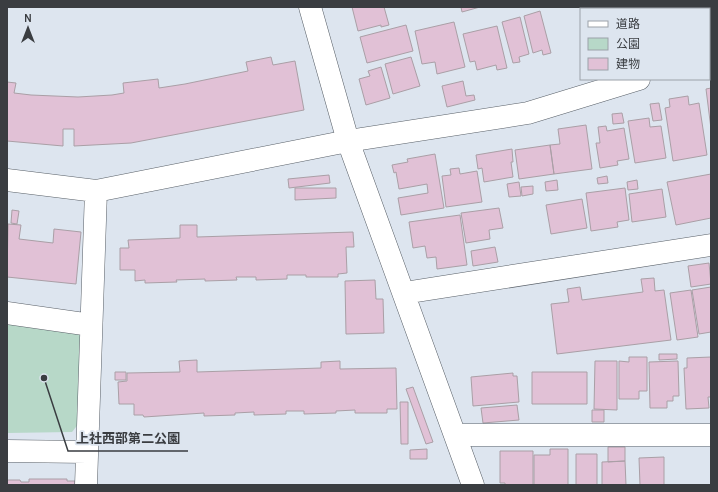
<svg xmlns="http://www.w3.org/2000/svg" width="718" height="492" viewBox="0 0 718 492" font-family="Karla,'Noto Sans JP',sans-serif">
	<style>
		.green { fill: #b7d8c8 }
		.building { fill: #e1c1d6; stroke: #aa9fa6 }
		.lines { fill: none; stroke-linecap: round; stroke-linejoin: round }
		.minor-casing { stroke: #596068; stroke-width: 23 }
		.minor { stroke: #fff; stroke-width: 22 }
		.leader { fill: none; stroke: #3a3d41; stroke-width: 1.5 }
		.callout-dot { fill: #3a3d41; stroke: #dde5ef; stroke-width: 1.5 }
		.callout-label { font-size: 13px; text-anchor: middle; font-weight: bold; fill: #3a3d41; stroke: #dde5ef; stroke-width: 3.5; stroke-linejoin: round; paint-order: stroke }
	</style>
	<rect width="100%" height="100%" fill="#dde5ef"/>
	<path class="green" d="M7 318 83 334 80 422 72 432 7 433Z"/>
	<path class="building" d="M352 7H384L389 25 381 27V25L358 31Z
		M461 7H480L462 12Z
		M660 7H686V9H655Z
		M694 7H711V27H709V9H694Z
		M540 11 551 53 543 55 542 50 533 53 524 16Z
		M520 17 529 54 519 57 520 62 513 63 502 22Z
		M454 22 465 67 437 74 435 62 422 64 415 31Z
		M406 25 413 51 367 63 360 37Z
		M497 26 507 68 497 70 496 65 477 70 475 61 470 62 463 34Z
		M271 57 273 65 295 61 304 110 131 143 74 146V129H63V146L7 141V82L16 83 14 93 31 95 78 97 112 95 124 93 123 83 158 79 159 88 185 84 248 71 246 62Z
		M411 57 420 86 393 94 385 64Z
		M381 67 390 98 366 105 359 79 370 76 368 71Z
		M463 81 466 96 474 95 475 100 447 107 442 86Z
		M711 88V129L706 89Z
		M688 96 689 105 699 103 707 155 673 161 665 108 670 107 669 99Z
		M659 103 662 120 653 121 650 104Z
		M622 113 624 123 613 124 612 114Z
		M649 118 650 127 661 126 666 158 635 163 628 121Z
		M586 125 592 169 554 174 550 145 560 144 558 129Z
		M606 126 607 131 624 128 629 159 617 161 618 165 600 168 596 143H600L598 127Z
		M550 145 554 174 519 179 515 150Z
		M512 149 513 162H511L513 177 484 182 482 168 478 169 476 155Z
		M435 154 444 208 401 215 398 198 428 193 427 184 399 189 396 172 394 173 392 165 408 162 407 159Z
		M459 168 460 174 477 171 482 202 446 207 442 176 451 175 450 169Z
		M711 174V218L676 225 667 182Z
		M329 175 330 183 289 188 288 179Z
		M607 176 608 183 598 184 597 178Z
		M557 180 558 190 546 191 545 182Z
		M637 180 638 189 628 190 627 182Z
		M519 182 521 196 509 197 507 184Z
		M533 186V194L522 196 521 187Z
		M295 188H336V198L295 200Z
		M625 188 629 220 617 222 618 227 591 231 586 193Z
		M662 189 666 217 632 222 629 194Z
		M582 199 587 228 551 234 546 205Z
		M499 208 503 228 489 230 490 239 466 243 461 213Z
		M12 210 19 211 17 224 11 223Z
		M460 215 467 265 437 269 436 257 427 258 425 246 413 248 409 222Z
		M8 224 21 225 19 239 53 243 54 229 81 232 76 284 7 277Z
		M180 225H197V237L353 232 354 247H346L347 273 338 274V277H306V275H287V279L256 280V277H236L237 280 205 281V279L176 280 177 282 145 283V280L135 281V270H120V248H129L128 240 180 238Z
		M495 247 498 262 473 266 471 251Z
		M709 263 711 284 691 287 688 266Z
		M654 278 655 291 664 290 671 340 557 354 551 304 569 302 567 289 580 287 582 300 643 292 641 279Z
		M375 280 376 299H383L384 333 346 334 345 281Z
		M711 287V332L699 334 692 290Z
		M691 290 698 337 677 340 670 293Z
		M659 354H677V359L659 360Z
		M629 357H647V391H639V399H619V361L629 362Z
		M711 357V397H708L709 408 686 409 684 368H687V358Z
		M197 360V372L321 368V362L340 361V369L396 368 397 409H387V413H355V410L336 411V413L304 414V411H286V414L254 415V412L235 413V415L204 416V413L144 417 143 415H134V404H119L118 382 127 381V373L180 372 179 361Z
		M595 361H617V410L594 409Z
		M678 361 679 396H673V401H667V408H650L649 362Z
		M115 372H126V380H115Z
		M532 372H587V404H532Z
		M513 373V376H517L519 402 473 406 471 377Z
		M413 387 433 442 426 444 406 389Z
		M400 402H408V444H401Z
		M517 405 519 420 483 423 481 408Z
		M592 410H604V422H592Z
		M608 447H625V461L608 462Z
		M427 449V459H410V450Z
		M550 449H568V485H534V455H550Z
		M500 451H533V485H505V483H500Z
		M576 454H597V485H576Z
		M664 457V485H640L639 458Z
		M625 461 626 485H602V462Z
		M29 479H67V481H75V485H7V480H20L21 482H29Z"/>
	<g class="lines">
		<g class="minor-casing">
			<path id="minor" d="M310 7 348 141 473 485
				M709 56 711 55
				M7 180 96 191 348 141 528 113 639 79
				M404 293 711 245
				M7 313 91 325
				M455 435H711
				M7 451 87 452
				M86 485 96 191"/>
		</g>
		<use href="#minor" class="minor"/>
	</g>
	<path class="leader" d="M44 378L68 451H188"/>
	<circle class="callout-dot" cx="44" cy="378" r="4"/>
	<g class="callout-label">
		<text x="128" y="443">上社西部第二公園</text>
	</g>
	<rect width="718" height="492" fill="none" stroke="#3a3d41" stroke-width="16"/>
	<rect x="580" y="8" width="130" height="72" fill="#dde5ef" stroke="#9ca2a9"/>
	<rect x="588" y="21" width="20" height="6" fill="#ffffff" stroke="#9ca2a9"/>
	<text x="616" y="28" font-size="12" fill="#3a3d41">道路</text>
	<rect x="588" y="38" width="20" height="12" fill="#b7d8c8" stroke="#9ca2a9"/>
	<text x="616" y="48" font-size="12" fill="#3a3d41">公園</text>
	<rect x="588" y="58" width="20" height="12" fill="#e1c1d6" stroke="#9ca2a9"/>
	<text x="616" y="68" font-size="12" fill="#3a3d41">建物</text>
	<g transform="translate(28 28)" stroke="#dde5ef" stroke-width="3" paint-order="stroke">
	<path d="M0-3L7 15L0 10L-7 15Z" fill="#3a3d41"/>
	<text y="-6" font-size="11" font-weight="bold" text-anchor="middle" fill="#3a3d41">N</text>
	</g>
</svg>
